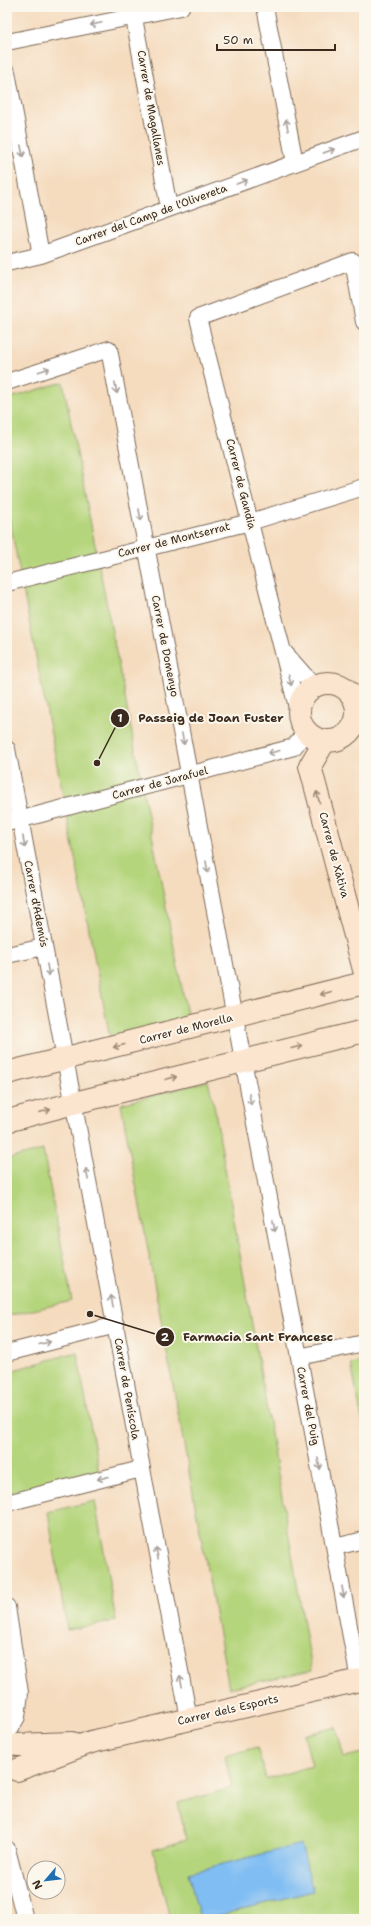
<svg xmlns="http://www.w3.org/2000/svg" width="371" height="1926" viewBox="0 0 371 1926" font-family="'Shantell Sans',sans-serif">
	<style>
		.green { fill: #b5d57d; stroke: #78804e }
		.water { fill: #80bdf3; stroke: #5e7488 }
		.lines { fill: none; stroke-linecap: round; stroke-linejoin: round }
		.street-casing { stroke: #7c6856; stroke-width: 18 }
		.secondary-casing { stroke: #7c6856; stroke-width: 24 }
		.street { stroke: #fff; stroke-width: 16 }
		.secondary { stroke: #fce5cf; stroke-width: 22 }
		.oneway { stroke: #a79f9a }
		.oneway2 { stroke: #9c8876 }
		.labels { text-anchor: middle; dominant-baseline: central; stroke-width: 4; stroke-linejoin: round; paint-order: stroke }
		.street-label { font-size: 11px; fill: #3b2a1e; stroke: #fbf7ec }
		.leader { fill: none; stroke: #3b2a1e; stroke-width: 1.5 }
		.callout-dot { fill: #3b2a1e; stroke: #fbf7ec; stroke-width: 1.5 }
		.mark-label { font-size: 12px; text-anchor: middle; font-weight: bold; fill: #fff }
		.callout-label { font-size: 12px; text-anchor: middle; font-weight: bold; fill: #3b2a1e; stroke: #fbf7ec; stroke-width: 4; stroke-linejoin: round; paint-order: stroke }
	</style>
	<rect width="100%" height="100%" fill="#fbf7ec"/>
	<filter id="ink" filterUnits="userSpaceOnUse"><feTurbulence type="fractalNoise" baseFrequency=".025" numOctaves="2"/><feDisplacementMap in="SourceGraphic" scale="8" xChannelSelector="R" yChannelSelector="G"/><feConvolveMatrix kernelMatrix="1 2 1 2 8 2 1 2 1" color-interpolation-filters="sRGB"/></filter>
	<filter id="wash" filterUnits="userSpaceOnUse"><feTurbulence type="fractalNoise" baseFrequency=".012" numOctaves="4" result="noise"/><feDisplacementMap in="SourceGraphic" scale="16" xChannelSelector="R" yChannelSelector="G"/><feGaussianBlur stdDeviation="0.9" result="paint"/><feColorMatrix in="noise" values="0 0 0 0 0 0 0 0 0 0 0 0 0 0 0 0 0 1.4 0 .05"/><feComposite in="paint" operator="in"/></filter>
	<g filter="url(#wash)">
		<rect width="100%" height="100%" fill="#f5dcbf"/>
		<path class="green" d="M63 382 188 1019 110 1038 7 507V399Z
			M208 1081 214 1105 312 1670 229 1688 121 1104Z
			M43 1150 72 1301 7 1316V1159Z
			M77 1352 99 1473 7 1493V1372Z
			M364 1361V1429L351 1364Z
			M95 1501 116 1621 67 1630 48 1512Z
			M336 1727 344 1757 364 1753V1919H170L153 1850 186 1840 178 1803 232 1788 225 1756 257 1747 266 1779 312 1766 304 1735Z"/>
		<path class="water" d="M301 1844 313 1891 205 1919H200L188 1873Z"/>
	</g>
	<g filter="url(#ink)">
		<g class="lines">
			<g class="street-casing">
				<path id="street" d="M132 7 169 208
					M265 7 295 163
					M7 42 181 7
					M7 72 41 255
					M7 263 41 255 364 138
					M7 382 109 349 299 1357 359 1680
					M7 583 250 522 364 487
					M284 652 313 685
					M298 711 198 318 353 261 364 322
					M7 749 189 1719
					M7 823 294 747 305 732
					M7 955 44 947
					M7 1353 116 1325
					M299 1357 364 1343
					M7 1503 141 1469
					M335 1547 364 1540
					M7 1607 20 1693 17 1717 7 1734
					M7 1849 25 1919"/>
			</g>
			<g class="secondary-casing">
				<path id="secondary" d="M299 712a29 29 0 1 1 58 0a29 29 0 1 1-58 0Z
					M324 742 310 766 364 970
					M7 1073 364 983
					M7 1121 74 1103 364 1031
					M17 1745 72 1743
					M17 1770 91 1742 364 1679"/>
			</g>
			<use href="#street" class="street"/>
			<use href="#secondary" class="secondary"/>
		</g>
		<defs><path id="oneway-shaft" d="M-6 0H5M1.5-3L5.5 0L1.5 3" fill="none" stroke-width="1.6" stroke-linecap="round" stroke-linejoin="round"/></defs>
		<g class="oneway">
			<use href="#oneway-shaft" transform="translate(96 24) rotate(168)"/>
			<use href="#oneway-shaft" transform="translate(287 125) rotate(-101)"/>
			<use href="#oneway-shaft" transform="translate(22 151) rotate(79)"/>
			<use href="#oneway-shaft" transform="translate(329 151) rotate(-20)"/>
			<use href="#oneway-shaft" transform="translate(242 182) rotate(-20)"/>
			<use href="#oneway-shaft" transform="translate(44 370) rotate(-18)"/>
			<use href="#oneway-shaft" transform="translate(116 388) rotate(79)"/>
			<use href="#oneway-shaft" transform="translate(140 515) rotate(79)"/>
			<use href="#oneway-shaft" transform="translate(290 680) rotate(76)"/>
			<use href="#oneway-shaft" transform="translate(183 739) rotate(79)"/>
			<use href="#oneway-shaft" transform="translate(274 752) rotate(165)"/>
			<use href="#oneway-shaft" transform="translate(24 842) rotate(79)"/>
			<use href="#oneway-shaft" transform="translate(207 867) rotate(80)"/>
			<use href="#oneway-shaft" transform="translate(48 970) rotate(79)"/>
			<use href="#oneway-shaft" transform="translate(250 1099) rotate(79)"/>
			<use href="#oneway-shaft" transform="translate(87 1174) rotate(-101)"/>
			<use href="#oneway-shaft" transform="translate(274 1226) rotate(79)"/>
			<use href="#oneway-shaft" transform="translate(112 1301) rotate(-101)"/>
			<use href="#oneway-shaft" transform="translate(45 1343) rotate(-14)"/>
			<use href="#oneway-shaft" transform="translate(319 1464) rotate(79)"/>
			<use href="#oneway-shaft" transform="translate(103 1478) rotate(166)"/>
			<use href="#oneway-shaft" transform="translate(157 1553) rotate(-101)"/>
			<use href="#oneway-shaft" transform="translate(343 1592) rotate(80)"/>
			<use href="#oneway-shaft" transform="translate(181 1681) rotate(-101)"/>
		</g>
		<g class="oneway2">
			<use href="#oneway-shaft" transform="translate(318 797) rotate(-105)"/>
			<use href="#oneway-shaft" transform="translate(326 993) rotate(165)"/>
			<use href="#oneway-shaft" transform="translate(119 1046) rotate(166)"/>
			<use href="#oneway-shaft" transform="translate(297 1047) rotate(-14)"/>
			<use href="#oneway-shaft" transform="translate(171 1078) rotate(-14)"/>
			<use href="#oneway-shaft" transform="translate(45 1111) rotate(-15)"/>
		</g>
	</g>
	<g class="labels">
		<g class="street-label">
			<text transform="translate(151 108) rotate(80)">Carrer de Magallanes</text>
			<text transform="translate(151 215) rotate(-20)">Carrer del Camp de l'Olivereta</text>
			<text transform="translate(241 484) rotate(76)">Carrer de Gandia</text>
			<text transform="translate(174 540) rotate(-14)">Carrer de Montserrat</text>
			<text transform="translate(165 646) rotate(79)">Carrer de Domenyo</text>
			<text transform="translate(160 783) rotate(-15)">Carrer de Jarafuel</text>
			<text transform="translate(334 855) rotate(75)">Carrer de Xàtiva</text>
			<text transform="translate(36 904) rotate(79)">Carrer d'Ademús</text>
			<text transform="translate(186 1029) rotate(-14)">Carrer de Morella</text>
			<text transform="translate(127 1389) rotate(80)">Carrer de Peníscola</text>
			<text transform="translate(308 1406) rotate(79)">Carrer del Puig</text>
			<text transform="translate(228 1710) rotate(-13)">Carrer dels Esports</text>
		</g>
	</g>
	<path class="leader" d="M97 763L120 718M90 1314L165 1337"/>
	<g class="callout-dot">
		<circle cx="97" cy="763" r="4"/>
		<circle cx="90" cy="1314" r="4"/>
		<circle cx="120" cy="718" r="10"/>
		<circle cx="165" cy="1337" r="10"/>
	</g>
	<g class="mark-label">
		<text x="120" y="722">1</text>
		<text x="165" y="1341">2</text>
	</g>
	<g class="callout-label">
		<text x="211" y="722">Passeig de Joan Fuster</text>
		<text x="258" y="1341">Farmacia Sant Francesc</text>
	</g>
	<rect width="371" height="1926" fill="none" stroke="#fbf7ec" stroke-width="24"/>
	<g transform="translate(46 1880) rotate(242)"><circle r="19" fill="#fbf7ec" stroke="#aea59a"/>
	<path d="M0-3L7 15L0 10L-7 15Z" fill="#1f6fb2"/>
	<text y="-6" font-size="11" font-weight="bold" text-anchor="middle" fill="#3b2a1e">N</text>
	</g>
	<path d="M217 44v6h118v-6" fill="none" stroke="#3b2a1e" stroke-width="2"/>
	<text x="223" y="44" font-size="12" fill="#3b2a1e" stroke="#fbf7ec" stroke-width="3" paint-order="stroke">50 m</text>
</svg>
